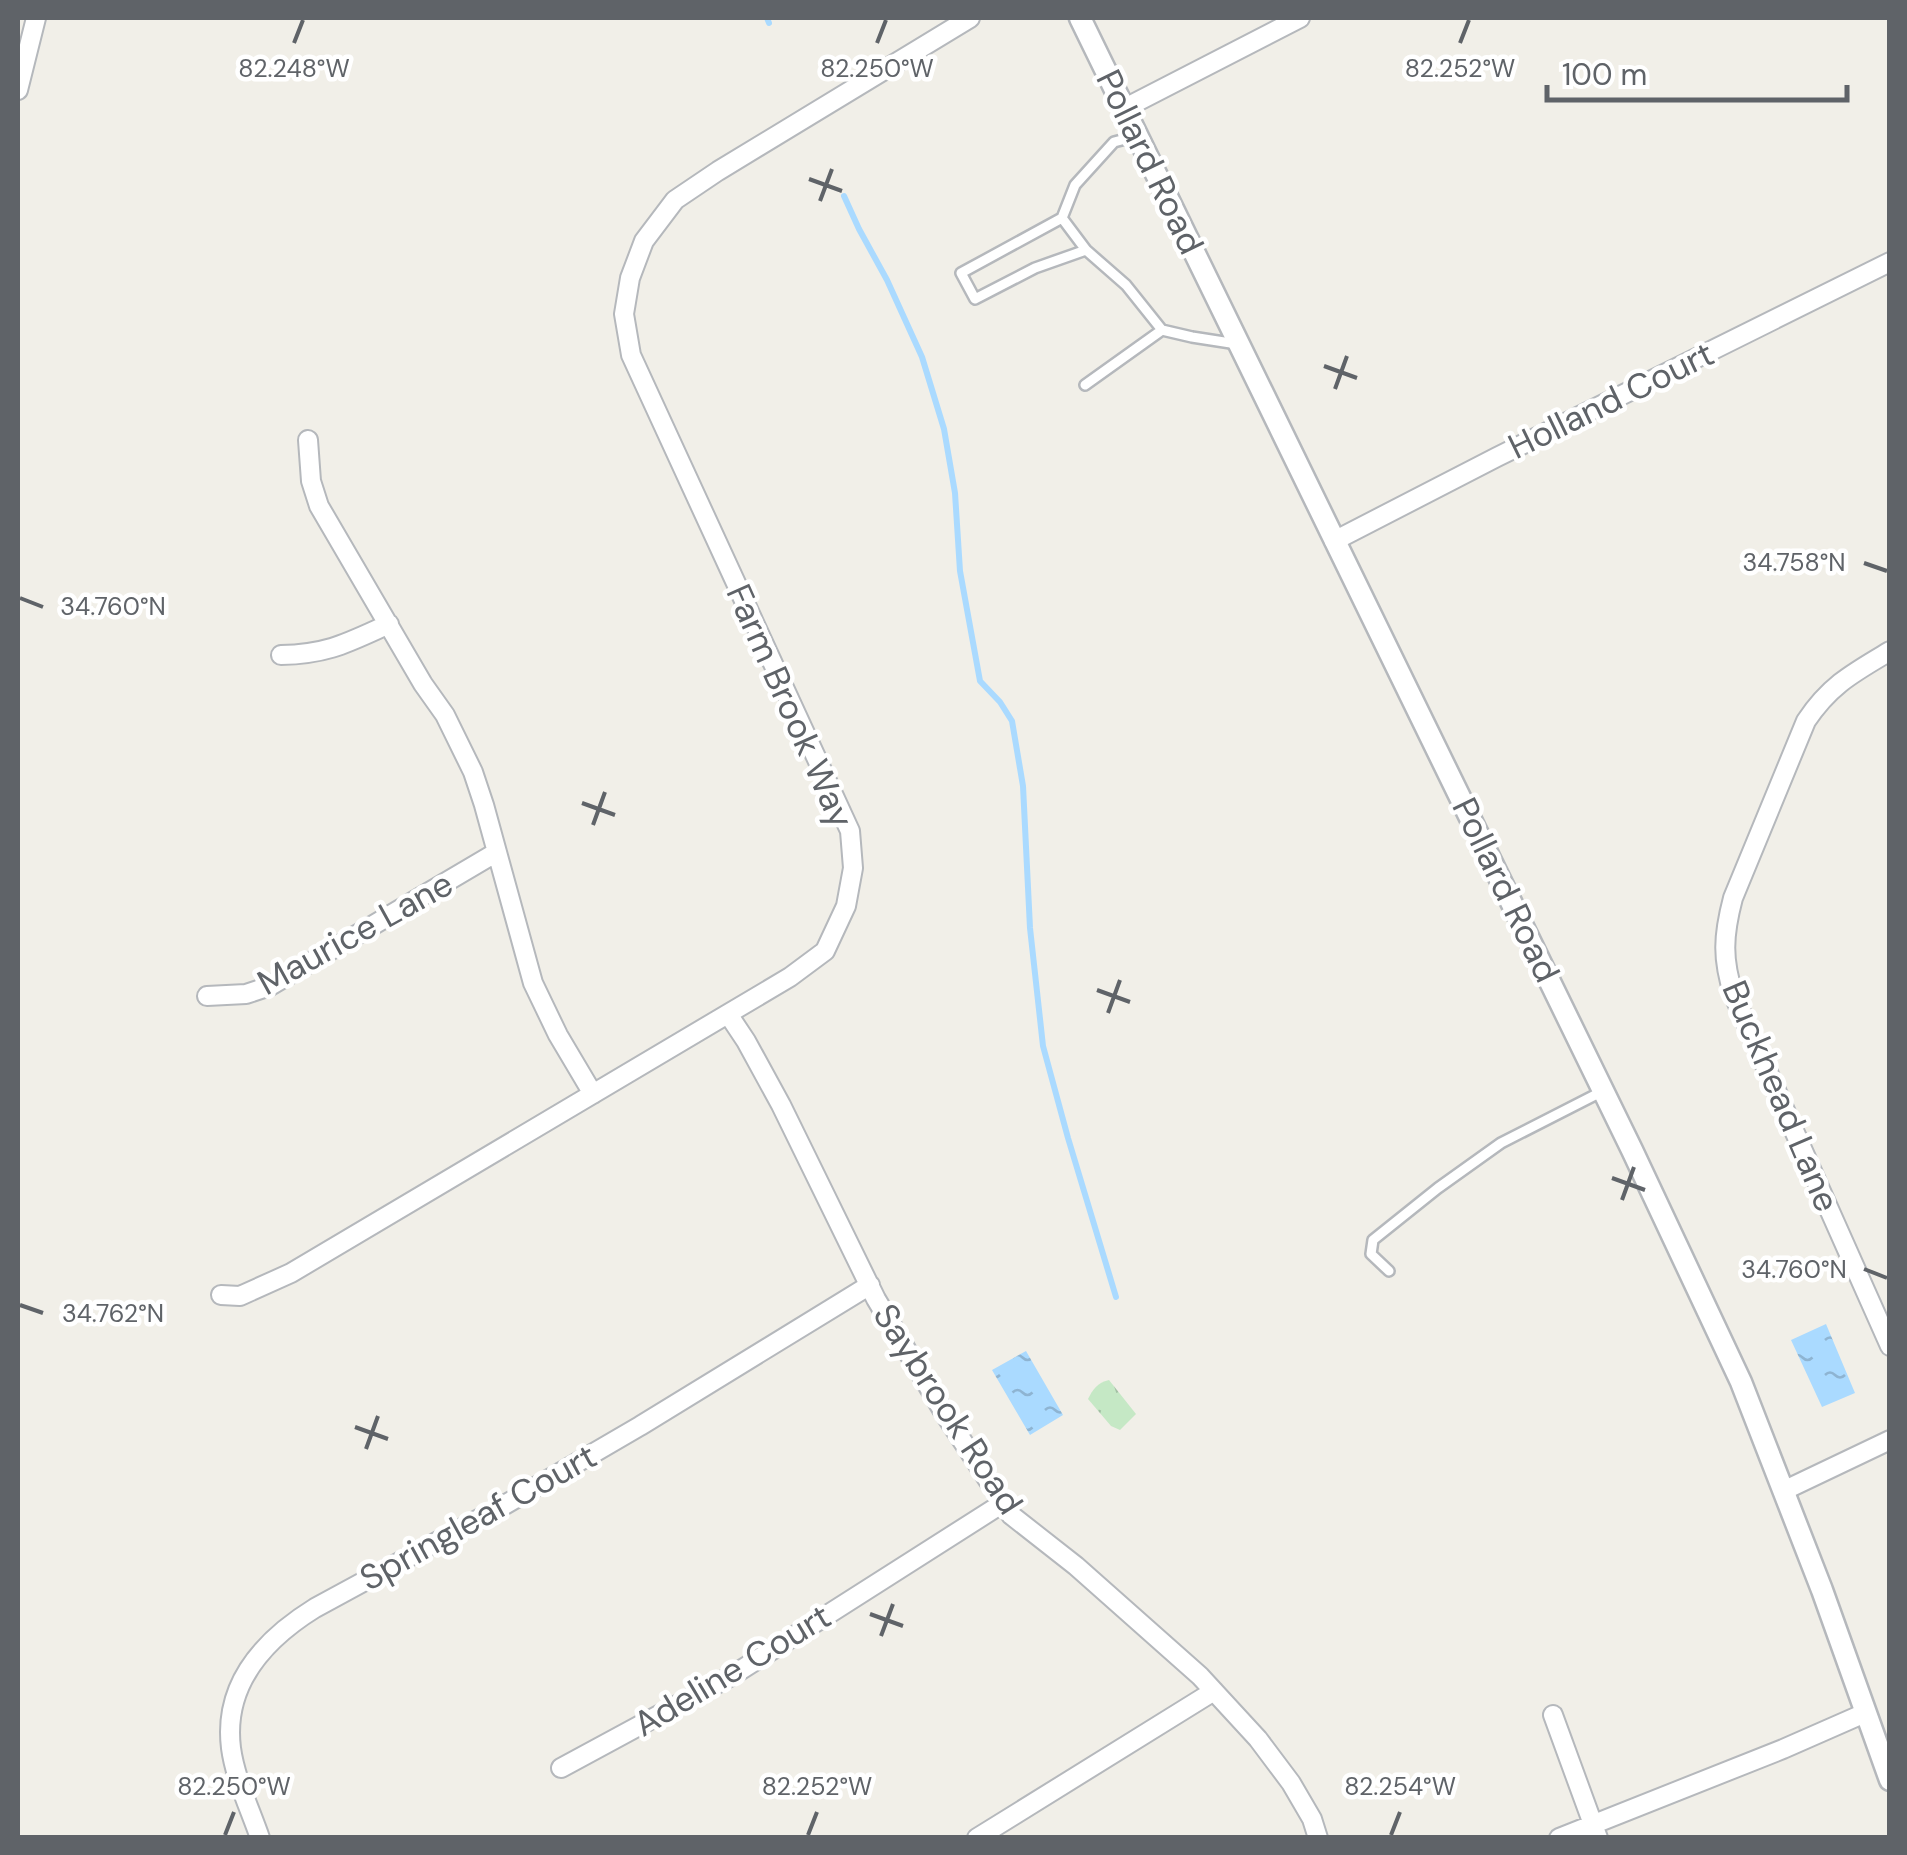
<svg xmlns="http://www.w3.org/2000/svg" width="1907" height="1855" viewBox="0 0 1907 1855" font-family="'DM Sans',sans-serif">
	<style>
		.park { fill: url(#park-tufts) }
		.water { fill: url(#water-ripples) }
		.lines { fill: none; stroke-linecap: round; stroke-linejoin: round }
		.stream { stroke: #aadaff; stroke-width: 6 }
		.service-casing { stroke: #b5b8bc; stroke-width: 14 }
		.minor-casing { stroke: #b5b8bc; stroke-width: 22 }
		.tertiary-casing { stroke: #b5b8bc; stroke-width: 25 }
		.service { stroke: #fff; stroke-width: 9 }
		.minor { stroke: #fff; stroke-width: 18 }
		.tertiary { stroke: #fff; stroke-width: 20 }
		.ticks { fill: none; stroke: #5f6368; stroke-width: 4 }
		.labels { text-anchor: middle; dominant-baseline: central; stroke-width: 9; stroke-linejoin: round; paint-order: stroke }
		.street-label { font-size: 35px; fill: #5f6368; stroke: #fff }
		.ticks-label { font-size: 25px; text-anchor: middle; fill: #5f6368; stroke: #fff; stroke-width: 9; stroke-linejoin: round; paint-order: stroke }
	</style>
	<defs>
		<pattern id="park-tufts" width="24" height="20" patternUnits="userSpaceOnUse" patternTransform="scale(2.5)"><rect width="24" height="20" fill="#c5e8c5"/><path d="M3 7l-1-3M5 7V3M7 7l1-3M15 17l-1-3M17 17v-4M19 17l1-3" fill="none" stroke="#a3c0a4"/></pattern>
		<pattern id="water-ripples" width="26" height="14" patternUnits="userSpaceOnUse" patternTransform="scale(2.5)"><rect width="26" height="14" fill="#aadaff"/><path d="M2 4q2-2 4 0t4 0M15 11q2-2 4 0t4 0" fill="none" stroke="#8eb4d2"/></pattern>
	</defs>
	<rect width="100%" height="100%" fill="#f1efe8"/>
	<path class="park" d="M1109 1380 1136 1414 1120 1430 1111 1426 1088 1399C1093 1389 1097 1383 1109 1380Z"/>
	<path class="water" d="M1826 1324 1855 1393 1822 1407 1791 1340Z
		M1026 1351 1063 1415 1030 1435 992 1370Z"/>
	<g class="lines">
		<path class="stream" d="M767 18 769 23
			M844 196 859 229 887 280 922 357 944 429 955 493 960 571 980 681 1000 702 1012 721 1023 786 1030 928 1043 1046 1068 1138 1116 1297"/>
		<g class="service-casing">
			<path id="service" d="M1062 218 1086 250 1126 285 1162 330 1192 337 1237 344
				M1086 250 1035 268 975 299 961 273 1062 218 1075 185 1114 142 1137 136
				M1085 385 1162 330
				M1389 1271 1371 1254 1373 1240 1438 1188 1501 1143 1601 1092"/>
		</g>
		<g class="minor-casing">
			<path id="minor" d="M18 90 36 18
				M1125 108 1300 18
				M308 440 311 481 319 506 423 684 445 715 473 772 484 805 533 983 558 1035 593 1094
				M1334 541 1497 457 1890 262
				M1890 651C1853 673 1830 685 1806 721L1733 898C1723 936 1722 959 1734 996L1890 1346
				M281 655C328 654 347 643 389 624
				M207 996 246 994 270 986 497 852
				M728 1014 746 1041 781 1105 876 1299 946 1416 1011 1515 1076 1566 1200 1676 1258 1739 1291 1783 1312 1819 1318 1838
				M221 1295 240 1296 291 1273 790 977 825 951 846 906 853 868 850 831 631 355 624 314 630 278 644 241 675 200 718 171 970 18
				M1783 1491 1890 1440
				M1553 1715 1598 1838
				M561 1768 733 1675 1003 1503
				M260 1838C250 1809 235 1778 231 1748 223 1684 265 1639 315 1608L501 1507 640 1426 870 1285
				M977 1838 1214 1691
				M1559 1838 1783 1749 1865 1713"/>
		</g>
		<g class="tertiary-casing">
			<path id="tertiary" d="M1080 18 1632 1150 1741 1382 1822 1590 1890 1780"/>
		</g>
		<use href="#service" class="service"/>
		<use href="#minor" class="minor"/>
		<use href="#tertiary" class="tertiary"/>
	</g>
	<path class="ticks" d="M294 43 303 20M877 43 886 20M1460 43 1469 20M809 179 842 191M820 201 832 169M1324 366 1357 378M1335 389 1347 356M1864 563 1887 571M20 598 43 607M582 803 615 815M593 825 605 792M1097 990 1130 1002M1108 1013 1120 980M1612 1178 1645 1190M1622 1200 1634 1167M1864 1269 1887 1278M20 1305 43 1313M355 1427 388 1439M366 1449 378 1416M870 1614 903 1626M881 1636 893 1604M225 1835 234 1812M808 1835 817 1812M1391 1835 1400 1812"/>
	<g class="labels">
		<g class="street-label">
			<text transform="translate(1150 162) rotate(64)">Pollard Road</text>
			<text transform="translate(1611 400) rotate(-26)">Holland Court</text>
			<text transform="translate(790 706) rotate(66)">Farm Brook Way</text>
			<text transform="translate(1506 890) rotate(64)">Pollard Road</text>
			<text transform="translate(355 933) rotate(-29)">Maurice Lane</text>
			<text transform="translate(1781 1096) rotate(67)">Buckhead Lane</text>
			<text transform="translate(948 1409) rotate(57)">Saybrook Road</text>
			<text transform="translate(478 1517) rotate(-29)">Springleaf Court</text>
			<text transform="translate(732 1670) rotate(-31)">Adeline Court</text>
		</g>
	</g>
	<g class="ticks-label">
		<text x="294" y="77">82.248°W</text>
		<text x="877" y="77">82.250°W</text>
		<text x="1460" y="77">82.252°W</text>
		<text x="1794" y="571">34.758°N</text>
		<text x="113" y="615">34.760°N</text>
		<text x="1794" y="1278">34.760°N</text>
		<text x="113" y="1322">34.762°N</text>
		<text x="234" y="1795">82.250°W</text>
		<text x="817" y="1795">82.252°W</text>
		<text x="1400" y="1795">82.254°W</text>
	</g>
	<rect width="1907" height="1855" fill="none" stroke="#5f6368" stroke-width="40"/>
	<path d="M1547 85v15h300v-15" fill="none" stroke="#5f6368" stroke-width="5"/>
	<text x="1562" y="85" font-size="30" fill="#5f6368" stroke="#ffffff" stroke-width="8" paint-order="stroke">100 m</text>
</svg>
